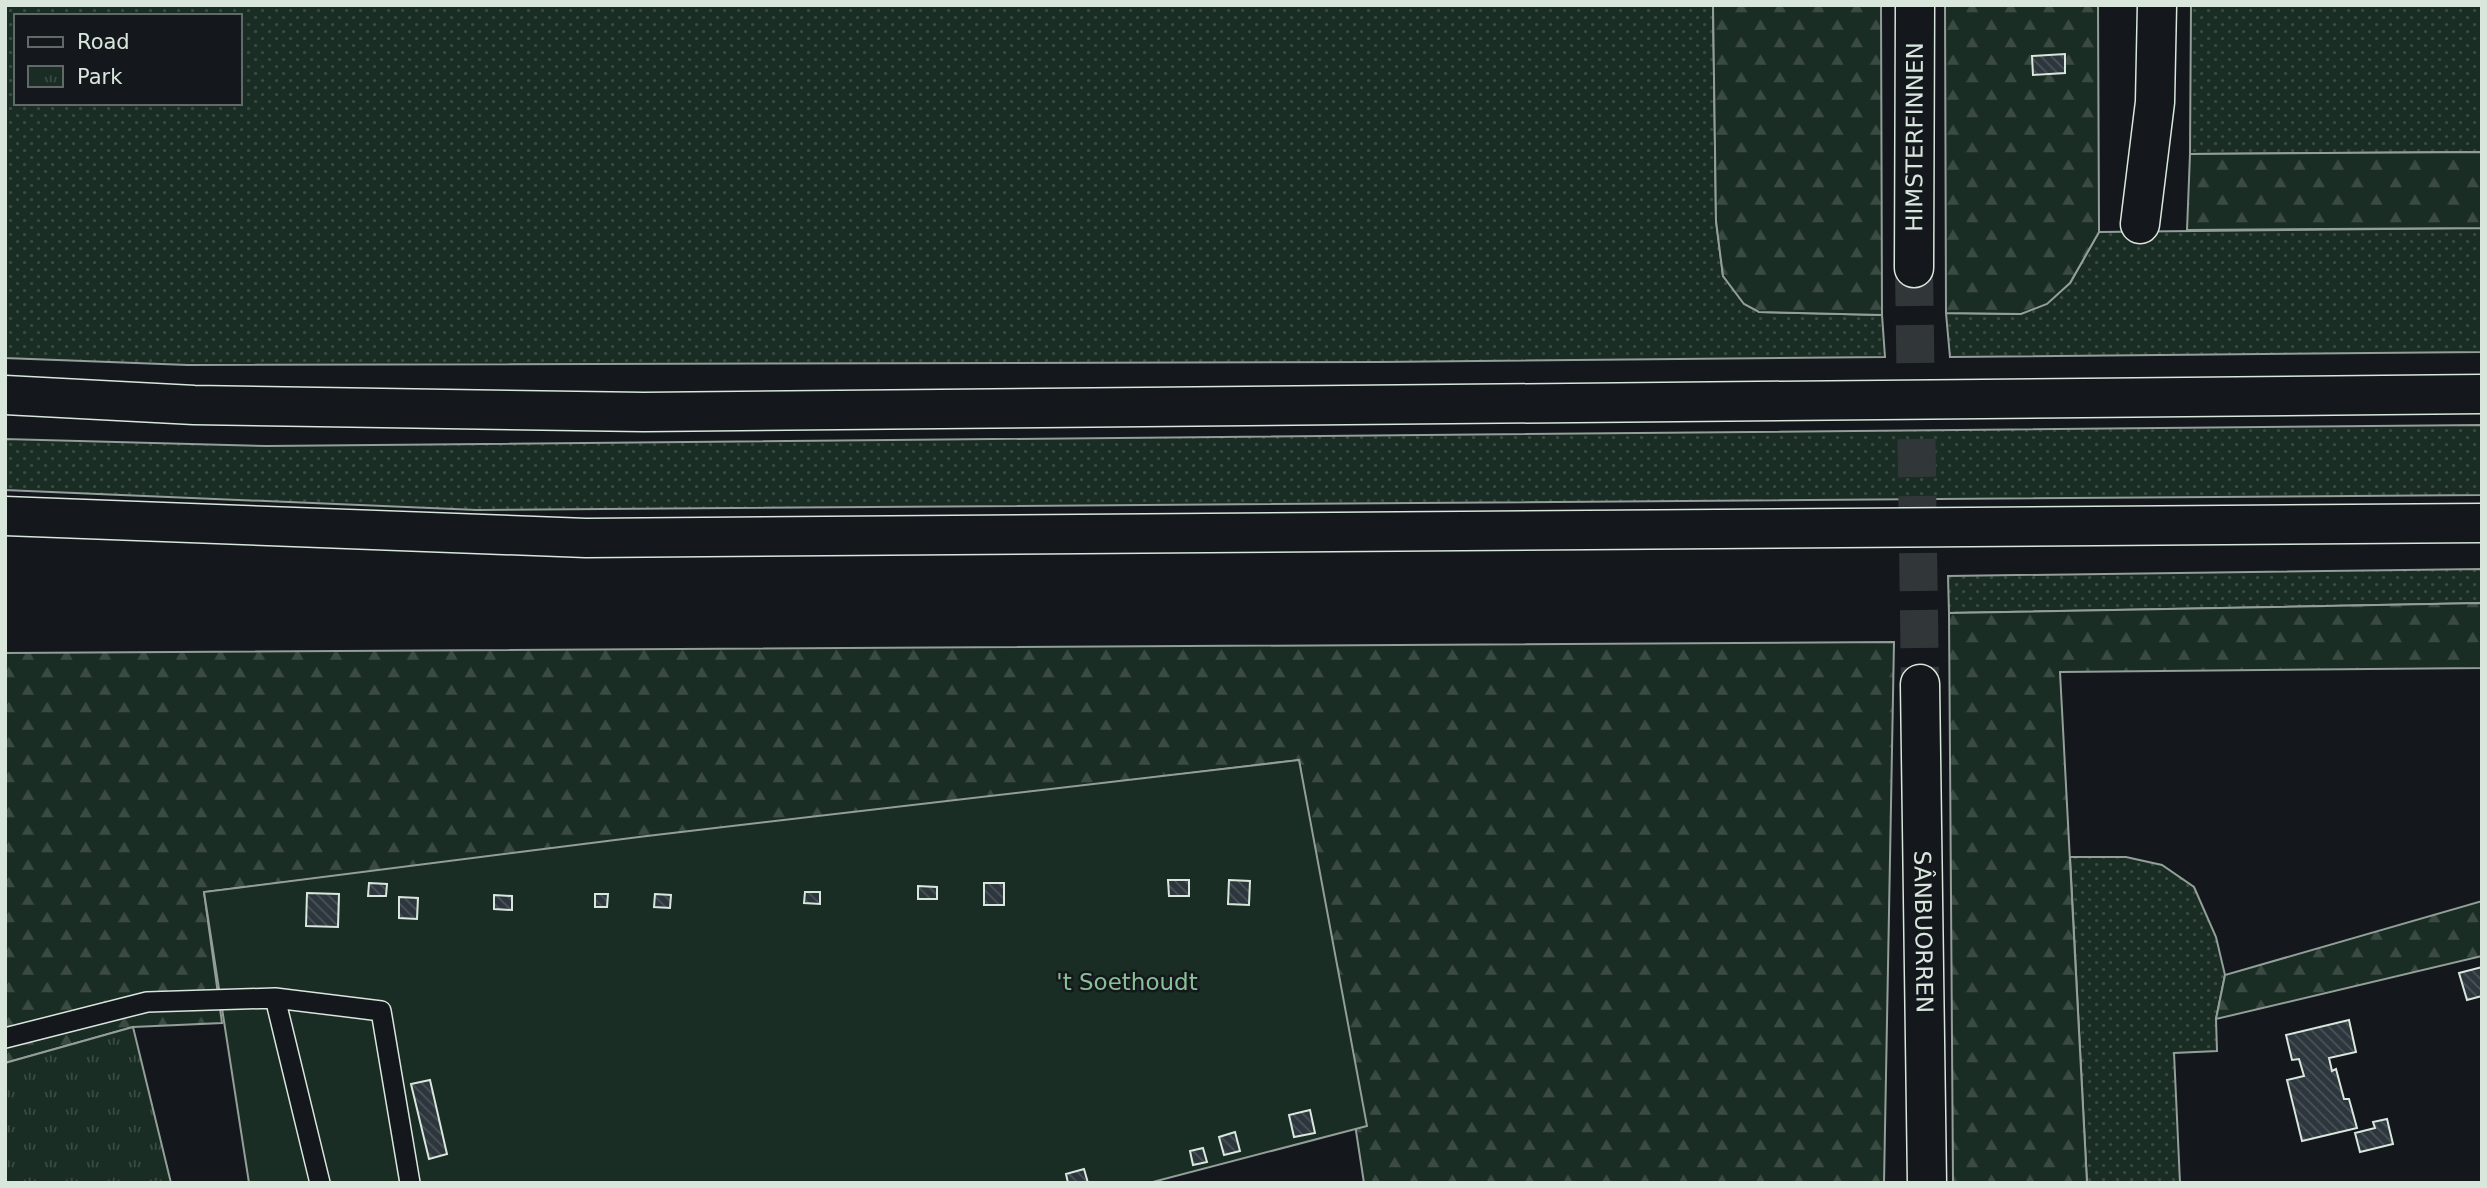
<svg xmlns="http://www.w3.org/2000/svg" width="2487" height="1188" viewBox="0 0 2487 1188" font-family="'DejaVu Sans',sans-serif">
	<style>
		.grass { fill: url(#grass-dots); stroke: #939e99; stroke-width: 2; fill-rule: evenodd }
		.forest { fill: url(#forest-firs); stroke: #939e99; stroke-width: 2 }
		.park { fill: url(#park-tufts); stroke: #939e99; stroke-width: 2 }
		.garden { fill: #1a2d24; stroke: #939e99; stroke-width: 2 }
		.building { fill: url(#building-back-hatch); stroke: #d8e6dc; stroke-width: 2 }
		.lines { fill: none; stroke-linecap: round; stroke-linejoin: round }
		.secondary-tunnel { stroke: #313739; stroke-width: 38; stroke-dasharray: 38 19; stroke-linecap: butt }
		.lane-casing { stroke: #d8e6dc; stroke-width: 22 }
		.street-casing { stroke: #d8e6dc; stroke-width: 41 }
		.secondary-casing { stroke: #d8e6dc; stroke-width: 41 }
		.highway-casing { stroke: #d8e6dc; stroke-width: 41 }
		.lane { stroke: #14181c; stroke-width: 19 }
		.street { stroke: #14181c; stroke-width: 38 }
		.secondary { stroke: #14181c; stroke-width: 38 }
		.highway { stroke: #14181c; stroke-width: 38 }
		.labels { text-anchor: middle; dominant-baseline: central; stroke-width: 5; stroke-linejoin: round; paint-order: stroke }
		.street-label { font-size: 23px; fill: #d8e6dc; stroke: #14181c }
		.park-label { font-size: 23px; fill: #8ac095; stroke: #14181c }
	</style>
	<defs>
		<pattern id="grass-dots" width="8" height="8" patternUnits="userSpaceOnUse" patternTransform="scale(1.75)"><rect width="8" height="8" fill="#1a2d24"/><path d="M2 2h.1M6 6h.1" fill="none" stroke="#3b4b43" stroke-width="1.8" stroke-linecap="round"/></pattern>
		<pattern id="forest-firs" width="22" height="20" patternUnits="userSpaceOnUse" patternTransform="scale(1.75)"><rect width="22" height="20" fill="#1a2d24"/><path d="M5 1l3.5 6h-7zM16 11l3.5 6h-7z" fill="#3b4b43"/></pattern>
		<pattern id="park-tufts" width="24" height="20" patternUnits="userSpaceOnUse" patternTransform="scale(1.75)"><rect width="24" height="20" fill="#1a2d24"/><path d="M3 7l-1-3M5 7V3M7 7l1-3M15 17l-1-3M17 17v-4M19 17l1-3" fill="none" stroke="#3b4b43"/></pattern>
		<pattern id="building-back-hatch" width="6" height="6" patternUnits="userSpaceOnUse" patternTransform="scale(1.75)"><rect width="6" height="6" fill="#2c363c"/><path d="M-1 5l2 2M0 0l6 6M5-1l2 2" fill="none" stroke="#4a5358"/></pattern>
	</defs>
	<rect width="100%" height="100%" fill="#14181c"/>
	<path class="grass" d="M5 5H1713L1716 221 1723 276 1759 312 1882 315 1885 357 1379 362 188 365 5 358ZM16 16H240V103H16Z
		M2191 5H2482V152L2190 154Z
		M2482 228V352L1950 357 1946 313 2020 314 2070 283 2099 232Z
		M2482 425V495L477 510 5 490V439L266 446Z
		M2482 569V603L1949 613 1948 576Z
		M2070 857H2126L2162 865 2194 887 2216 937 2225 975 2216 1019 2217 1051 2174 1053 2180 1183H2087Z"/>
	<path class="forest" d="M1713 5H1881L1882 315 1759 312 1744 304 1723 276 1716 221Z
		M1945 5H2098L2099 232 2070 283 2047 304 2021 314 1946 313Z
		M2482 152V228L2187 230 2190 154Z
		M2482 603V668L2060 672 2087 1183H1953L1949 613Z
		M1894 642 1884 1183H1364L1299 760 204 892 222 1023 133 1027 5 1063V653Z
		M2482 901V956L2216 1019 2225 975Z"/>
	<path class="park" d="M133 1027 171 1183H5V1063Z"/>
	<path class="garden" d="M1299 760 1367 1126 1149 1183H249L204 892 647 836Z"/>
	<path class="building" d="M2065 54V73L2033 75 2032 56Z
		M1168 880H1189V896H1169Z
		M1229 880 1250 881 1249 905 1228 904Z
		M369 883 387 884 386 896H368Z
		M984 883H1004V905H984Z
		M918 886 937 887V899H918Z
		M805 892H820V904L804 903Z
		M307 893 339 894 338 927 306 926Z
		M595 894H608L607 907H595Z
		M655 894 671 895 670 908 654 907Z
		M494 895 512 896V910L494 909Z
		M399 897 418 898 417 919 399 918Z
		M2482 967V996L2467 1000 2459 973Z
		M2349 1020 2356 1052 2329 1058 2332 1071 2336 1069 2344 1099H2349L2357 1128 2302 1141 2287 1080 2304 1076 2299 1059 2292 1060 2286 1035Z
		M430 1080 447 1154 429 1159 411 1084Z
		M1310 1110 1315 1133 1294 1137 1289 1115Z
		M2387 1119 2393 1144 2360 1152 2355 1133 2375 1128 2373 1122Z
		M1235 1132 1240 1151 1224 1155 1219 1137Z
		M1203 1148 1207 1162 1193 1165 1190 1151Z
		M1084 1169 1088 1183H1068L1066 1174Z"/>
	<g class="lines">
		<path class="secondary-tunnel" d="M1914 268 1920 684"/>
		<g class="lane-casing">
			<path id="lane" d="M275 998 320 1183
				M5 1038 147 1002 275 998 381 1011 410 1183"/>
		</g>
		<g class="street-casing">
			<path id="street" d="M2140 224 2155 102 2157 5"/>
		</g>
		<g class="secondary-casing">
			<g id="secondary">
				<path id="s1" d="M1914 268 1915 5"/>
				<path id="s2" d="M1920 684 1927 1183"/>
			</g>
		</g>
		<g class="highway-casing">
			<path id="highway" d="M5 395 194 405 644 412 2482 394
				M5 516 586 538 2482 523"/>
		</g>
		<use href="#lane" class="lane"/>
		<use href="#street" class="street"/>
		<use href="#secondary" class="secondary"/>
		<use href="#highway" class="highway"/>
	</g>
	<g class="labels">
		<g class="street-label">
			<text stroke="none"><textPath href="#s1" startOffset="131">HIMSTERFINNEN</textPath></text>
			<text stroke="none"><textPath href="#s2" startOffset="248">SÂNBUORREN</textPath></text>
		</g>
		<g class="park-label">
			<text x="1127" y="982">'t Soethoudt</text>
		</g>
	</g>
	<rect width="2487" height="1188" fill="none" stroke="#d8e6dc" stroke-width="14"/>
	<rect x="14" y="14" width="228" height="91" fill="#14181c" stroke="#626a69" stroke-width="2"/>
	<rect x="28" y="37" width="35" height="10" fill="#14181c" stroke="#626a69" stroke-width="2"/>
	<text x="77" y="49" font-size="21" fill="#d8e6dc">Road</text>
	<rect x="28" y="66" width="35" height="21" fill="url(#park-tufts)" stroke="#626a69" stroke-width="2"/>
	<text x="77" y="84" font-size="21" fill="#d8e6dc">Park</text>
</svg>
